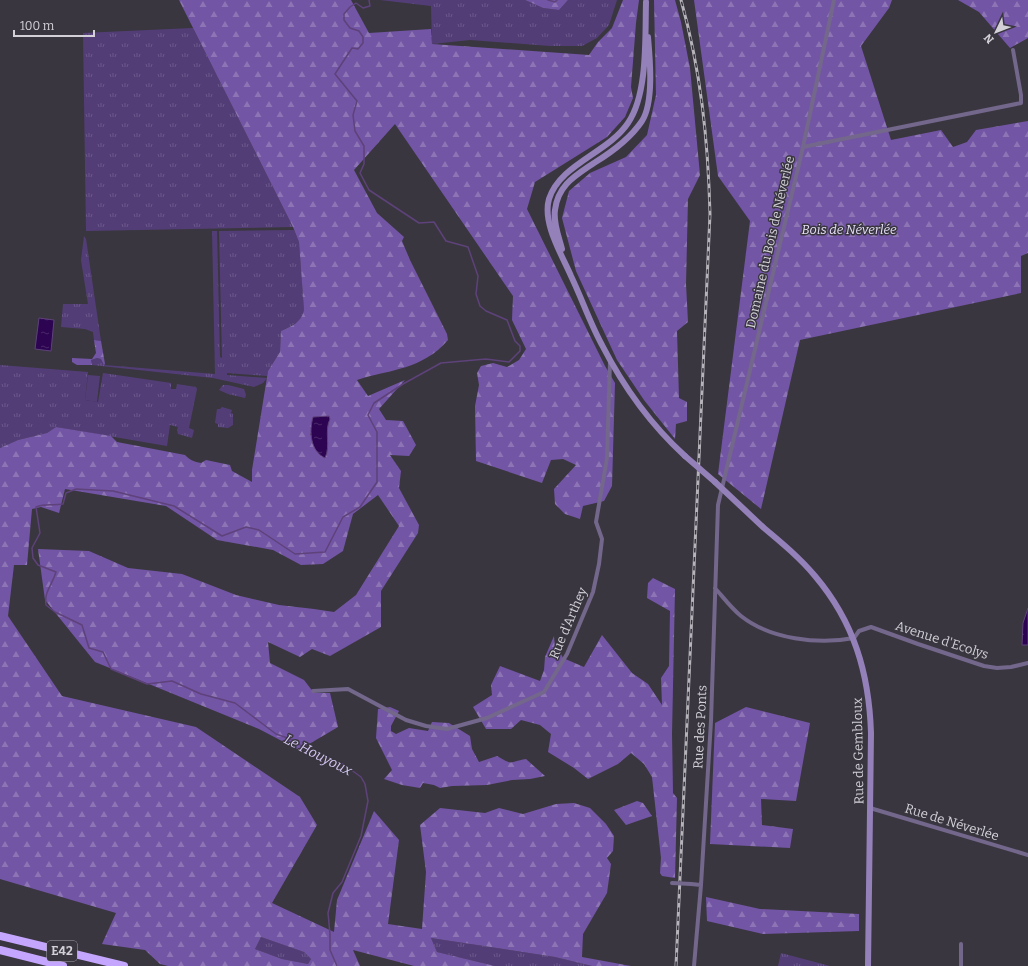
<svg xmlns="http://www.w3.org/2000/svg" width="1028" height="966" viewBox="0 0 1028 966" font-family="Bitter,serif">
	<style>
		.grass { fill: url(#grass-tufts) }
		.forest { fill: url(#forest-firs); fill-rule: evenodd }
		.pitch { fill: #533d77 }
		.water { fill: url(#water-ripples); stroke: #5e427a }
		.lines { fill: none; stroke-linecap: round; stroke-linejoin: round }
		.stream { stroke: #5e427a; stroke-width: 1.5 }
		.street { stroke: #73678b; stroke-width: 4 }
		.secondary { stroke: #9481b9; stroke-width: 6 }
		.highway { stroke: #c5a6fe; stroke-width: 8 }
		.rail-casing { stroke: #b6b4ba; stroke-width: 3 }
		.rail { stroke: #393640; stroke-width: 1.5; stroke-dasharray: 4.5; stroke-linecap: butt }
		.street-bridge { stroke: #73678b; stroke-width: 4 }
		.secondary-bridge { stroke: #9481b9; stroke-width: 6 }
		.labels { text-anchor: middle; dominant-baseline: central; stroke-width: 3; stroke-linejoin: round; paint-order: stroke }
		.shield { fill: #393640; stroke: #a5a2aa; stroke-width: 1 }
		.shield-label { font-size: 12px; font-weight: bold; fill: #d3d1d7 }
		.park-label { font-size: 13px; font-style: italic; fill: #e6dff6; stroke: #393640 }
		.street-label { font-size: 13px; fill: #d3d1d7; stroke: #393640 }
		.water-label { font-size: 14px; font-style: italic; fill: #d4c6f2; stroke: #393640 }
	</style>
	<defs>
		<pattern id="grass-tufts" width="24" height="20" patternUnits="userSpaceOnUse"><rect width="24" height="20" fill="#533d77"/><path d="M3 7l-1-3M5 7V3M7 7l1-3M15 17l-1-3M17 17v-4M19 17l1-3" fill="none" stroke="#6b588a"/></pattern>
		<pattern id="forest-firs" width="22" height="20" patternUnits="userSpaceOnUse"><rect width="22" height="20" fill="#7355a5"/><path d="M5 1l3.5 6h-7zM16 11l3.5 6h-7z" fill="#8c74b5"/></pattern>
		<pattern id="water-ripples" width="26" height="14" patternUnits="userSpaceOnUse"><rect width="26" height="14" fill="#2c0452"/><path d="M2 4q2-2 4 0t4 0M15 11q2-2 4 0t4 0" fill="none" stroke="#4a286a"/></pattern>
	</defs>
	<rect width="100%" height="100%" fill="#393640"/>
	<path class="grass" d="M380 0H525L543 8 559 10 568 0H617L609 25 597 38 582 46H550L470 40 432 44 431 6Z
		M193 28 293 227 86 231 83 33Z
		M294 230 299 242 304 310 302 318 298 322 281 331 280 352 268 371 267 376 227 373V375L267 378 263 383 254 387 213 378 92 365 91 360 97 358 101 359 104 365 215 374 212 231H217L220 357 222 358 219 231Z
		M84 236 86 239 101 341 94 340 93 332 85 329 61 327 63 304H88L81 260Z
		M0 365 88 372 85 400 98 402 103 373 171 383V389H176L177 384 196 387 197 389 189 428 194 430 192 438 178 434 177 430 178 427 170 425 167 446 56 427 47 433 18 440 0 448Z
		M223 385H228L244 389 246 395 245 398 228 394 219 390Z
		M222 407 232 410 231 413 233 414V425L228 428 218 427V424L215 423 217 409H220Z
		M261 937 304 952 311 959 308 964 282 959 255 949Z
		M431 938 555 957 592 966H495L437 952Z
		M781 953 830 966H778Z"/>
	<path class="forest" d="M179 0H351L369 33 431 29 432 44 589 55 598 42 612 28 623 0H639L636 23 631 87 633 98 625 117 607 137 535 182 527 209 605 366 615 383 612 486 604 501 583 506 580 519 565 514 555 504 554 489 576 465 563 459 551 460 542 483 476 461 475 406 479 385 477 373 481 366 493 363 507 367 519 360 526 349 512 320 513 296 395 124 354 170 377 213 404 237 402 241 410 260 447 334 448 340C422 370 391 369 357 380L368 396 405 380 379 409 386 420 403 421 416 445 409 456 390 455 401 471 399 488 419 525 418 533 381 591V627L330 656 312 649 300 657 268 642 270 663 304 680 314 693H330L338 727 299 750 259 729 95 662 45 600 38 549 89 551 128 568 182 574 236 595 279 605 314 609 334 612 356 595 399 526 378 495 353 514 343 551 323 564 301 565 273 550 217 540 166 506 65 489 59 513 41 507 32 509 27 565H14L8 616 62 696 196 727 300 797 317 825 272 903 334 932 337 900 374 811 399 840 388 924 422 929 426 872 420 825 440 808 485 813 499 808 523 814 556 804 574 803 590 808 606 824 614 836 613 851 607 858 611 864 607 893 583 934 582 957 631 966H592L555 957 431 938 437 952 495 966H414L353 950 360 966H168L160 964 145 950 102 944 116 913 0 879V448L18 440 47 433 56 427 111 436 117 442 185 455C190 460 194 462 201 463L206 460 230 465 232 471 252 482V470L268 371 280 352 281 331C293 325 301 323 304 310L299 242 293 227ZM327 425V454L310 434ZM261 937 304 952 311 959 308 964 282 959 255 949Z
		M525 0H568L559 10 543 8Z
		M654 0H675L681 22 690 68 700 175 688 199 686 284 688 322 677 331 679 398 687 402V421L676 424 675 439 644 400 617 360 576 271 562 218 569 191 590 173 626 157 647 135 656 95Z
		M694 0H892L889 8 861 46 891 140 941 130 953 147 967 142 976 130 1028 121V253L1021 256V293L800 340 761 509 718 474 750 221 718 176Z
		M958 0H1028V38L1010 48 979 12Z
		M94 340 101 341 105 364 104 365 101 359 97 358 91 360 92 365H77L72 362V358L92 359 96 353Z
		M653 578 675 589 672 734 673 793 677 798 675 878 662 876 660 873 661 858 652 777 644 764 631 753 618 764 588 779 574 768 548 752 551 734 540 725 521 720 511 729H486L473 707 492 695 491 685 500 666 540 681 544 670 545 657 554 636 555 649 559 650 563 658 584 667 602 635 632 673 648 684 662 705 661 678 669 666 670 611 647 598 648 583Z
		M390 707 399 711 391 726V731L396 734 409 728 428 731 432 722 449 723 470 736 472 749 479 762 497 756C514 766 508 762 526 759L545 776 530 779 512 780 487 785 452 786 440 788 434 785 423 783 420 788 402 785 384 779 392 770 376 738 378 709Z
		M746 707 810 723 796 801 761 799 762 825 793 829 790 848 710 844 715 723Z
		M637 801 643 803 652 816 626 825 614 810Z
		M706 897 760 909 859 914V931L763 934 707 921Z"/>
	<path class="pitch" d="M88 375 100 376 97 402 85 400Z"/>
	<path class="water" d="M39 318 54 320 51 351 35 349Z
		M329 416 330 419C324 431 331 446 325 458 310 451 309 431 313 417Z
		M1028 608V645H1022L1023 623Z"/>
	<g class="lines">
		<path class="stream" d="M548 0 555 2 557 0
			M337 966 330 950V934L328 913 333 893 342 882 361 836 368 801 365 784 361 777 343 764 316 757 308 753 296 741 276 734 235 703 201 694 172 681 147 684 111 669 103 652 89 648 82 625 55 612 46 605C44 591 52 586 56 572L38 565 33 558 32 548 40 533 36 507C45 503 53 506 63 504L66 493 76 489 113 491 174 506 222 536 246 527 259 530 295 554 325 552 343 517 360 507 377 482V432L368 415 374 403 403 384 441 363 486 359 509 362 520 351V346L515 341 507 320 486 311 480 306 476 294 478 276 468 247 446 241 434 222 419 223 369 190 360 173 364 164V146L355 131 353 115 357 101 335 74 352 48 358 49 363 43V37L359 31 350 28 344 20V14L350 7 356 3 363 8 370 6 369 0"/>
		<path class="street" d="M803 147 1021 103V95L1013 50
			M715 588C723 597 731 608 741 616 770 639 818 645 854 638L859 631 871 627 918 644 984 666 997 668 1011 667 1028 663
			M313 691 348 689 406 720 426 726 447 729 487 718 544 692 567 654 593 592 599 564 602 539 596 522 607 458 610 361
			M870 808 1028 855
			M691 884 701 885
			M961 944V966
			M694 966 701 885 711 721 718 505 803 147 834 0"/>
		<path class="secondary" d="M646 2C645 37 648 94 628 123 608 153 560 164 549 199 542 223 562 255 571 276 582 299 590 323 602 345 623 386 651 425 685 456
			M562 249C559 237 553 223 555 210 558 185 575 176 594 163 612 152 630 139 642 121 654 102 650 59 648 37
			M715 482C731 497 748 513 764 528 782 543 800 558 815 576 854 622 869 673 871 733L868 966"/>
		<path class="highway" d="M0 936 124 966
			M0 950 63 966"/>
		<g class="rail-casing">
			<path id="rail" d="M676 966 710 214C708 140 701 71 681 0"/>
		</g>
		<use href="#rail" class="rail"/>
		<path class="street-bridge" d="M672 883 691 884"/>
		<path class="secondary-bridge" d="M685 456 715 482"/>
	</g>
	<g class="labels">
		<rect class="shield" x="47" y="941" width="30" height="20" rx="3"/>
		<g class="shield-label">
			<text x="62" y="951">E42</text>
		</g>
		<g class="park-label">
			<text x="849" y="229">Bois de Néverlée</text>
		</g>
		<g class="street-label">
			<text transform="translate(770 242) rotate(-77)">Domaine du Bois de Néverlée</text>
			<text transform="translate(568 623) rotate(-67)">Rue d'Arthey</text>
			<text transform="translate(942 640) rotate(18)">Avenue d'Ecolys</text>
			<text transform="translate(700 727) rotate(-87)">Rue des Ponts</text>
			<text transform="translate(858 751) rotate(-91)">Rue de Gembloux</text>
			<text transform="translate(952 822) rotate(17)">Rue de Néverlée</text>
		</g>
		<g class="water-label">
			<text transform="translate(318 755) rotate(27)">Le Houyoux</text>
		</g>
	</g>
	<g transform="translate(996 32) rotate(227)" stroke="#393640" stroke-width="3" paint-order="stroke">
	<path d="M0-3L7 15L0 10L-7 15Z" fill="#d3d1d7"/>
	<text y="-6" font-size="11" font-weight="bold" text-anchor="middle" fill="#d3d1d7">N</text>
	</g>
	<path d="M14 30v6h80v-6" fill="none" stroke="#d3d1d7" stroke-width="2"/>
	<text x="20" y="30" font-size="12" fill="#d3d1d7" stroke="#393640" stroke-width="3" paint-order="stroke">100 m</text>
</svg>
